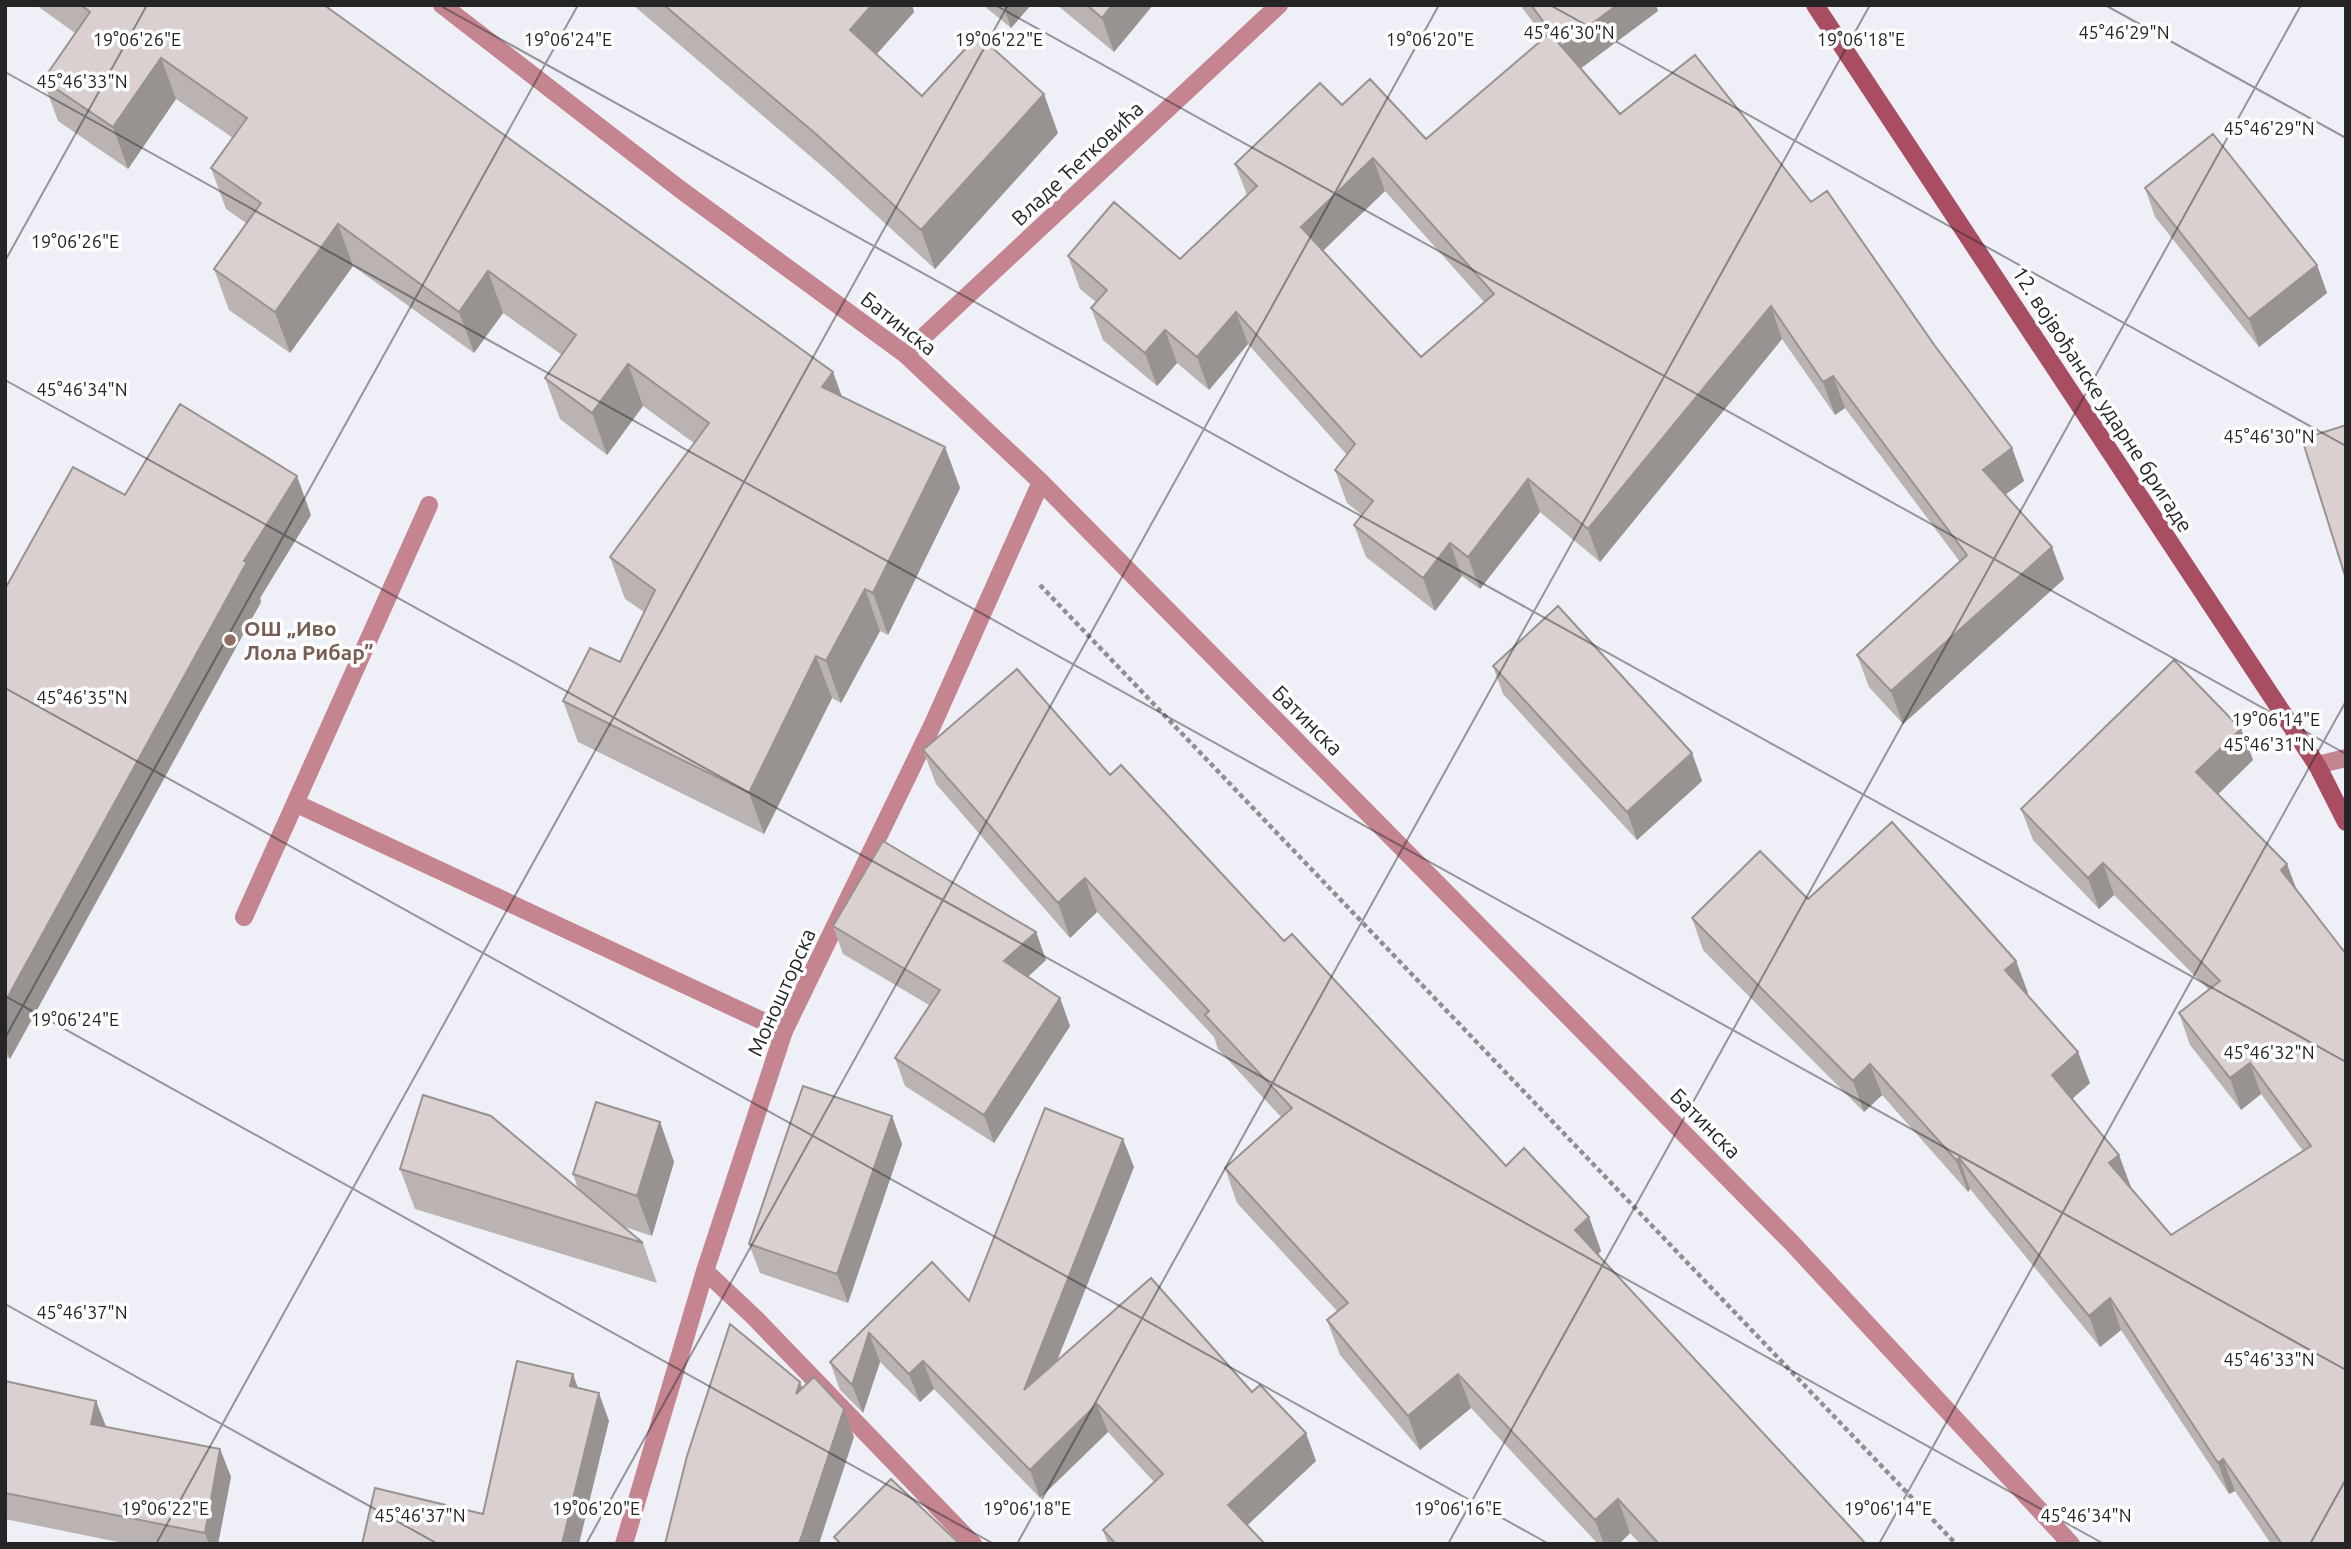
<svg xmlns="http://www.w3.org/2000/svg" width="2351" height="1549" viewBox="0 0 2351 1549" font-family="Ubuntu,sans-serif">
	<style>
		.lines { fill: none; stroke-linecap: round; stroke-linejoin: round }
		.path { stroke: #8e8e93; stroke-width: 4.5; stroke-dasharray: 5 3.5; stroke-linecap: butt }
		.service { stroke: #c48490; stroke-width: 18 }
		.minor { stroke: #c48490; stroke-width: 18 }
		.secondary { stroke: #a84d62; stroke-width: 18 }
		.wall { fill: #bbb3b2; fill-rule: evenodd }
		.shaded-wall { fill: #989291 }
		.building { fill: #d9d0cf; stroke: #989291; stroke-width: 2; fill-rule: evenodd }
		.ticks { fill: none; stroke: #252528; stroke-width: 2; stroke-opacity: 0.45 }
		.education-dot { fill: #8d6e63; stroke: #fff; stroke-width: 2.5 }
		.labels { text-anchor: middle; dominant-baseline: central; stroke-width: 7; stroke-linejoin: round; paint-order: stroke }
		.street-label { font-size: 21px; fill: #252528; stroke: #fff }
		.education-label { font-size: 21px; font-weight: bold; fill: #785e54; stroke: #fff; text-anchor: start }
		.ticks-label { font-size: 18px; text-anchor: middle; fill: #252528; stroke: #fff; stroke-width: 7; stroke-linejoin: round; paint-order: stroke }
	</style>
	<rect width="100%" height="100%" fill="#efeff7"/>
	<g class="lines">
		<path class="path" d="M1040 585 1956 1544"/>
		<path class="service" d="M295 803 784 1031
			M244 917 429 505"/>
		<path class="minor" d="M442 5 681 190 905 354 1041 482 1792 1243 2071 1544
			M905 354 1279 5
			M2317 765 2346 758
			M705 1271 755 1318 973 1544
			M624 1544 705 1271 784 1031 933 724 1041 482"/>
		<path class="secondary" d="M1815 5 2317 765 2346 822"/>
	</g>
	<path class="wall" d="M36 5H324L843 397 945 447 960 488 888 635 880 631 841 703 832 698 764 834 578 742 563 701 620 662 644 612 625 599 610 557 694 443 643 406 607 455 560 419 545 378 562 355 503 313 474 353 353 266 290 353 229 310 214 269 246 223 226 209 211 168 233 138 176 99 128 169 58 121 43 80 75 33Z
		M633 5H912L914 12 877 54 922 96 1058 133 935 269 831 174Z
		M983 5H1031L1011 28Z
		M1057 5H1153L1114 52Z
		M1520 5H1656L1658 11 1580 69 1620 114 1811 202 1935 346 2012 448 2024 481 2005 495 2064 579 1903 724 1869 687 1857 655 1960 562 1845 408 1835 415 1782 339 1600 562 1540 512 1480 589 1462 576 1435 611 1366 557 1354 525 1362 515 1347 503 1335 470 1347 455 1248 344 1209 390 1177 363 1157 386 1103 340 1091 308 1096 302 1080 289 1068 256 1180 259 1247 195 1235 164 1342 105 1426 139 1545 38ZM1385 191 1485 303 1421 357 1323 251Z
		M2145 188 2317 265 2327 293 2259 347 2155 217Z
		M125 495 311 515 260 598 261 602 10 1059 5 1056V589Z
		M1493 666 1692 753 1702 781 1637 840 1503 694Z
		M2241 729 2253 760 2218 794 2287 864 2346 1544H2271L2235 1491 2229 1494 2121 1330 2100 1347 1970 1189 1968 1192 1882 1095 1864 1112 1703 950 1692 918 1808 899 2016 961 2028 993 2026 994 2078 1052 2090 1083 2072 1099 2119 1155 2130 1187 2171 1235 2303 1151 2261 1094 2241 1110 2190 1045 2179 1013 2209 990 2114 895 2099 909 2033 840 2021 809Z
		M923 750 1110 775 1284 941 1506 1166 1589 1217 1601 1251 1598 1255 1866 1544H1640L1630 1533 1619 1544H1598L1471 1408 1420 1450 1340 1355 1327 1320 1338 1312 1237 1203 1225 1168 1281 1117 1218 1049 1214 1037 1097 912 1070 938 936 784Z
		M833 926 1036 932 1046 960 1028 977 1060 998 1070 1026 994 1143 905 1086 895 1058 929 1005 843 954Z
		M892 1116 902 1144 848 1303 760 1273 749 1244Z
		M660 1122 674 1162 652 1236 622 1226 643 1243 657 1283 415 1209 400 1169 578 1189 573 1174Z
		M1134 1167 1057 1361 1252 1392 1316 1461 1247 1525 1265 1544H1108L1103 1530 1154 1482 1108 1432 1040 1498 934 1389 920 1402 880 1362 863 1413 840 1390 830 1362 932 1262 969 1301Z
		M5 1381 106 1427 220 1449 231 1477 218 1544H128L5 1519Z"/>
	<path class="shaded-wall" d="M872 5H912L914 12 864 68 850 30Z
		M1003 5H1031L1011 28Z
		M1112 5H1153L1114 52 1102 18Z
		M1617 5H1656L1658 11 1573 74 1562 46Z
		M161 58 176 99 128 169 113 127Z
		M1044 94 1058 133 935 269 921 230Z
		M1373 158 1385 191 1313 260 1301 227Z
		M338 224 353 266 290 353 275 312Z
		M2317 265 2327 293 2259 347 2249 319Z
		M488 271 503 313 474 353 459 312Z
		M1771 306 1782 339 1600 562 1588 529Z
		M1236 312 1248 344 1209 390 1197 357Z
		M1165 330 1177 363 1157 386 1145 353Z
		M628 364 643 406 607 455 592 413Z
		M833 372 848 413 822 387Z
		M1833 376 1845 408 1835 415 1823 382Z
		M945 447 960 488 888 635 873 593Z
		M2012 448 2024 481 1995 502 1983 470Z
		M297 476 311 515 260 598 261 602 10 1059 5 1045V1002L244 561Z
		M1528 479 1540 512 1480 589 1468 557Z
		M1450 543 1462 576 1435 611 1423 578Z
		M2052 547 2064 579 1903 724 1891 691Z
		M865 589 880 631 841 703 826 661Z
		M816 656 832 698 764 834 749 793Z
		M2241 729 2253 760 2208 804 2196 772Z
		M1692 753 1702 781 1637 840 1627 812Z
		M2103 863 2114 895 2099 909 2088 878Z
		M2287 864 2299 896 2281 870Z
		M1085 878 1097 912 1070 938 1058 903Z
		M1036 932 1046 960 1014 989 1004 961Z
		M2016 961 2028 993 2017 1002 2005 970Z
		M1060 998 1070 1026 994 1143 984 1115Z
		M2078 1052 2090 1083 2064 1106 2052 1075Z
		M2250 1063 2261 1094 2241 1110 2230 1078Z
		M1870 1064 1882 1095 1864 1112 1853 1081Z
		M892 1116 902 1144 848 1303 837 1274Z
		M660 1122 674 1162 652 1236 637 1196Z
		M1123 1139 1134 1167 1034 1418 1024 1390Z
		M2119 1155 2131 1187 2121 1195 2109 1163Z
		M1959 1158 1970 1189 1968 1192 1956 1160Z
		M1589 1217 1601 1251 1587 1264 1575 1230Z
		M2110 1298 2121 1330 2100 1347 2089 1316Z
		M869 1333 880 1362 863 1413 852 1385Z
		M923 1361 934 1389 920 1402 909 1374Z
		M573 1374 583 1402 570 1386Z
		M1458 1374 1471 1408 1420 1450 1408 1416Z
		M800 1382 811 1410 796 1394Z
		M599 1393 609 1421 579 1544H562Z
		M96 1401 107 1429 91 1424Z
		M1097 1404 1108 1432 1040 1498 1030 1470Z
		M844 1409 854 1437 819 1544H799Z
		M1306 1433 1316 1461 1239 1533 1228 1505Z
		M220 1449 231 1477 218 1544H209L205 1533Z
		M2223 1459 2235 1491 2229 1494 2218 1463Z
		M1618 1499 1630 1533 1619 1544H1604L1595 1520Z"/>
	<path class="building" d="M81 5H324L833 372 822 387 945 447 873 593 865 589 826 661 816 656 749 793 563 701 590 648 620 662 655 590 610 557 709 423 628 364 592 413 545 378 576 335 488 271 459 312 338 224 275 312 214 269 261 203 211 168 247 118 161 58 113 127 43 80 90 12Z
		M664 5H872L850 30 922 96 978 35 1044 94 921 230 817 135Z
		M1087 5H1112L1102 18Z
		M1531 5H1617L1562 46Z
		M1550 33 1620 114 1695 55 1811 202 1827 191 1935 346 2012 448 1983 470 2052 547 1891 691 1857 655 1967 555 1833 376 1823 382 1771 306 1588 529 1528 479 1468 557 1450 543 1423 578 1354 525 1373 501 1335 470 1355 444 1236 312 1197 357 1165 330 1145 353 1091 308 1107 290 1068 256 1114 202 1180 259 1257 186 1235 164 1320 83 1342 105 1370 79 1426 139ZM1373 158 1494 294 1421 357 1301 227Z
		M2213 134 2317 265 2249 319 2145 188Z
		M180 404 297 476 244 561 247 562 5 1002V589L73 467 125 495Z
		M2346 425V579L2302 439Z
		M1558 606 1692 753 1627 812 1493 666Z
		M2174 660 2241 729 2196 772 2287 864 2281 870 2346 954V1544H2282L2223 1459 2218 1463 2110 1298 2089 1316 1959 1158 1956 1160 1870 1064 1853 1081 1692 918 1760 851 1808 899 1892 822 2016 961 2005 970 2078 1052 2052 1075 2119 1155 2109 1163 2171 1235 2311 1146 2250 1063 2230 1078 2179 1013 2220 981 2103 863 2088 878 2021 809Z
		M1017 669 1110 775 1121 765 1284 941 1292 934 1506 1166 1524 1148 1589 1217 1575 1230 1866 1544H1659L1618 1499 1595 1520 1458 1374 1408 1416 1327 1320 1348 1303 1225 1168 1292 1108 1205 1015 1209 1011 1085 878 1058 903 923 750Z
		M883 841 1036 932 1004 961 1060 998 984 1115 895 1058 940 990 833 926Z
		M803 1086 892 1116 837 1274 749 1244Z
		M423 1095 491 1116 643 1243 400 1169Z
		M596 1102 660 1122 637 1196 573 1174Z
		M1045 1108 1123 1139 1024 1390 1151 1278 1252 1392 1260 1385 1306 1433 1228 1505 1265 1544H1116L1103 1530 1163 1474 1097 1404 1030 1470 923 1361 909 1374 869 1333 852 1385 830 1362 932 1262 969 1301Z
		M730 1324 800 1382 796 1394 814 1377 844 1409 799 1544H665L687 1456Z
		M517 1361 573 1374 570 1386 599 1393 562 1544H362L375 1488 483 1514Z
		M5 1381 96 1401 91 1424 220 1449 205 1533 5 1493Z
		M891 1479 960 1544H841L834 1537Z"/>
	<path class="ticks" d="M439 5 2346 1062M995 5 2346 754M1550 5 2346 446M2105 5 2346 138M5 72 2346 1370M5 261 147 5M5 380 2104 1544M5 688 1549 1544M5 996 994 1544M5 1038 578 5M5 1304 438 1544M156 1544 1008 5M586 1544 1439 5M1017 1544 1870 5M1448 1544 2301 5M1879 1544 2346 701M2310 1544 2346 1479"/>
	<circle class="education-dot" cx="230" cy="640" r="7"/>
	<g class="labels">
		<g class="street-label">
			<text transform="translate(1077 163) rotate(-43)">Владе Ћетковића</text>
			<text transform="translate(899 323) rotate(38)">Батинска</text>
			<text transform="translate(2103 399) rotate(57)">12. војвођанске ударне бригаде</text>
			<text transform="translate(1308 720) rotate(45)">Батинска</text>
			<text transform="translate(781 992) rotate(-66)">Моношторска</text>
			<text transform="translate(1706 1123) rotate(45)">Батинска</text>
		</g>
		<g class="education-label">
			<text x="244" y="628">ОШ „Иво<tspan x="244" dy="24">Лола Рибар”</tspan></text>
		</g>
	</g>
	<g class="ticks-label">
		<text x="1569" y="39">45°46'30"N</text>
		<text x="2124" y="39">45°46'29"N</text>
		<text x="137" y="46">19°06'26"E</text>
		<text x="568" y="46">19°06'24"E</text>
		<text x="999" y="46">19°06'22"E</text>
		<text x="1430" y="46">19°06'20"E</text>
		<text x="1861" y="46">19°06'18"E</text>
		<text x="82" y="88">45°46'33"N</text>
		<text x="2269" y="135">45°46'29"N</text>
		<text x="75" y="248">19°06'26"E</text>
		<text x="82" y="396">45°46'34"N</text>
		<text x="2269" y="443">45°46'30"N</text>
		<text x="82" y="704">45°46'35"N</text>
		<text x="2276" y="726">19°06'14"E</text>
		<text x="2269" y="751">45°46'31"N</text>
		<text x="75" y="1026">19°06'24"E</text>
		<text x="2269" y="1059">45°46'32"N</text>
		<text x="82" y="1319">45°46'37"N</text>
		<text x="2269" y="1366">45°46'33"N</text>
		<text x="165" y="1515">19°06'22"E</text>
		<text x="596" y="1515">19°06'20"E</text>
		<text x="1027" y="1515">19°06'18"E</text>
		<text x="1458" y="1515">19°06'16"E</text>
		<text x="1888" y="1515">19°06'14"E</text>
		<text x="420" y="1522">45°46'37"N</text>
		<text x="2086" y="1522">45°46'34"N</text>
	</g>
	<rect width="2351" height="1549" fill="none" stroke="#252528" stroke-width="14"/>
</svg>
